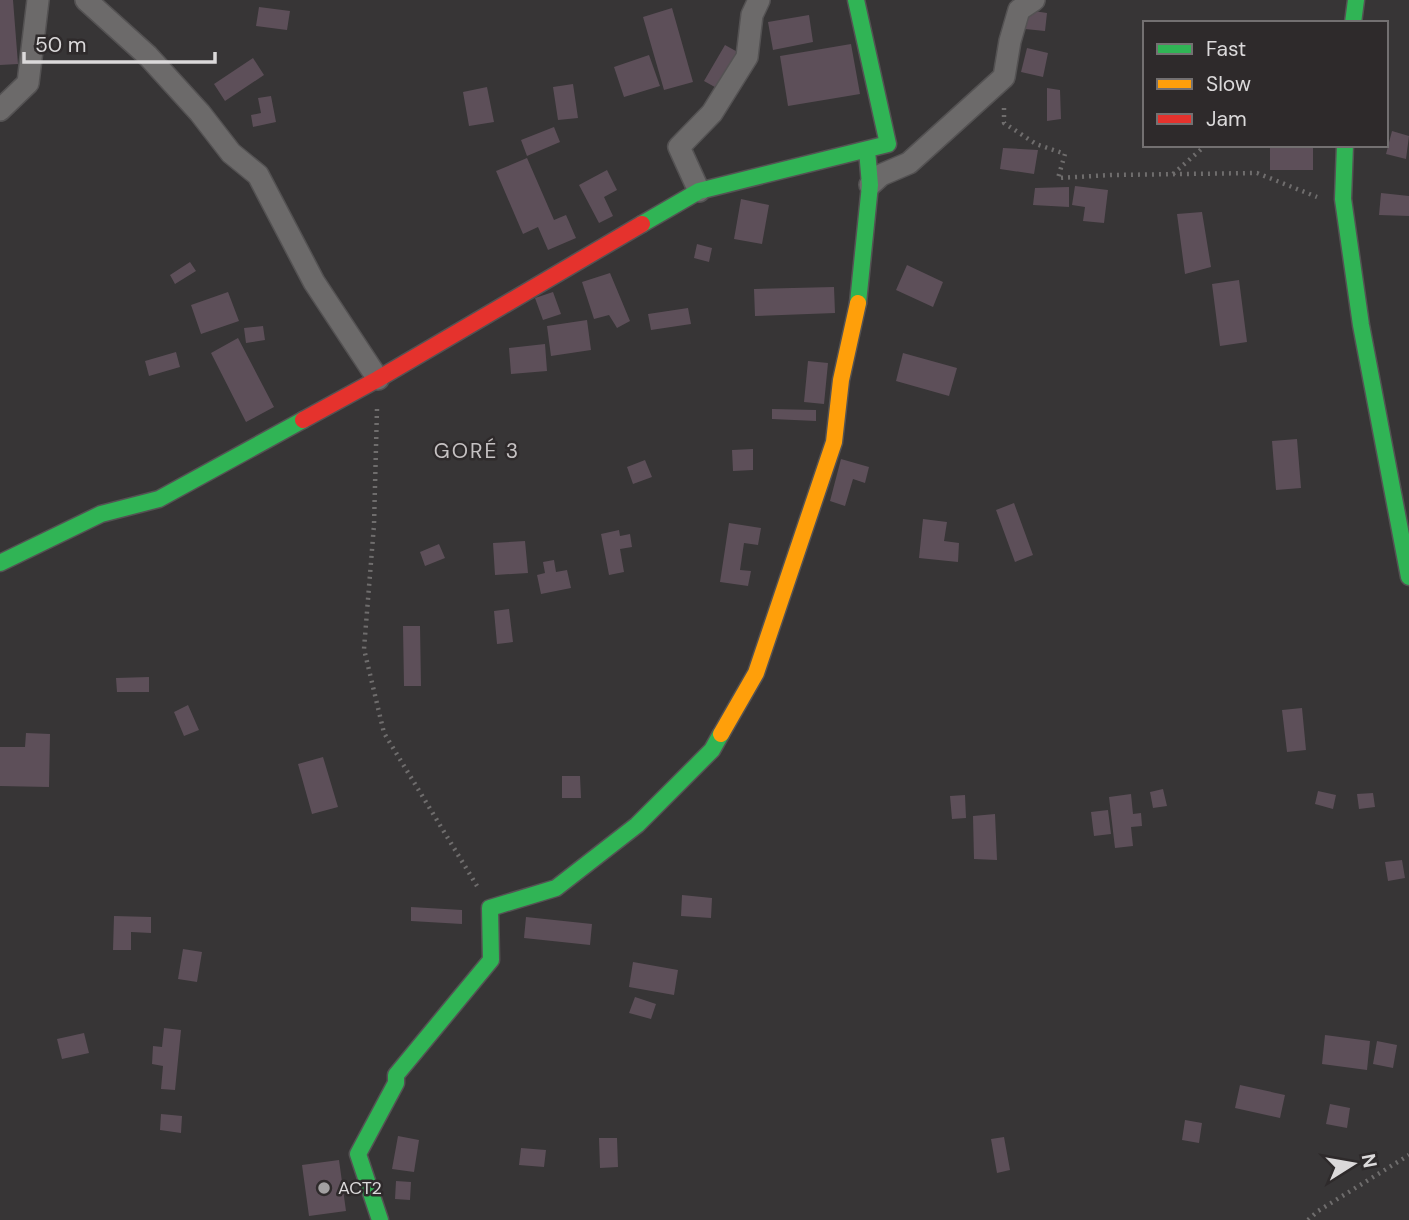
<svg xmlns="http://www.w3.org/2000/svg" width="1409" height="1220" viewBox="0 0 1409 1220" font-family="'DM Sans',sans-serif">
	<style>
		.building { fill: #5d4f59 }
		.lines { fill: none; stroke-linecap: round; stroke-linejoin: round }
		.street-casing { stroke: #545253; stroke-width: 24 }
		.fast-casing { stroke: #545253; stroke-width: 19 }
		.slow-casing { stroke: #545253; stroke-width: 19 }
		.jam-casing { stroke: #545253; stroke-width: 19 }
		.path { stroke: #6f6d6d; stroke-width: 4.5; stroke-dasharray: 2 5; stroke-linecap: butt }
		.street { stroke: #6c6a6a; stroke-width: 21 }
		.fast { stroke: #30b455; stroke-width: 16 }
		.slow { stroke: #ff9f0a; stroke-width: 16 }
		.jam { stroke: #e5322d; stroke-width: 16 }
		.poi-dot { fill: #a2a0a1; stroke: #2e2a2b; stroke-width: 2.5 }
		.labels { text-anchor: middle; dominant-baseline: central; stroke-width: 5; stroke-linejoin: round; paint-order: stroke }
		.poi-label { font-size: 18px; fill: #dbd9da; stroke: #2e2a2b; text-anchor: start }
		.quarter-label { font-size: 21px; letter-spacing: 2px; fill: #c5c1c2; stroke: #2e2a2b }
	</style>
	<rect width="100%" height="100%" fill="#373536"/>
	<path class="building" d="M0 0H13L18 64 0 65Z
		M259 7 290 11 287 30 256 26Z
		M672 8 693 82 664 90 643 17Z
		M1027 10 1047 13 1045 31 1025 29Z
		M809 15 813 42 773 50 768 22Z
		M851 44 860 94 788 106 780 56Z
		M725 45 743 55 722 91 704 81Z
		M1027 48 1048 53 1043 77 1021 72Z
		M649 55 660 86 624 97 614 67Z
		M253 58 264 75 225 101 214 84Z
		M573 84 578 118 558 120 553 87Z
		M487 87 494 122 469 126 463 92Z
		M1047 88 1060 90 1061 119 1047 121Z
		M271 96 276 122 253 127 251 115 261 113 258 98Z
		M554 127 560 142 527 156 521 140Z
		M1392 131 1409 136 1406 159 1386 154Z
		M1270 145H1313V170H1270Z
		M1003 148 1038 150 1034 174 1000 169Z
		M527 158 554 220 566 215 576 238 548 250 538 227 523 234 496 171Z
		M607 170 617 190 604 197 613 216 599 223 579 185Z
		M1075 186 1108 190 1104 223 1083 221 1085 207 1072 205Z
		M1069 187V207L1033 205 1035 188Z
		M1381 193 1409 196V216L1379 215Z
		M741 199 769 205 762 244 734 239Z
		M1202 212 1211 267 1185 274 1177 214Z
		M697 244 712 248 709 262 694 258Z
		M190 262 196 271 175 284 170 275Z
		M907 265 943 282 933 307 896 290Z
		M610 273 630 321 617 328 609 315 594 319 582 282Z
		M1239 280 1247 342 1220 346 1212 284Z
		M834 287 835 313 755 316 754 289Z
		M228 292 239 321 201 334 191 305Z
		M553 292 561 314 543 320 535 298Z
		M688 308 691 324 651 330 648 314Z
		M587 320 591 350 551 356 547 326Z
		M263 326 265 340 246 343 244 328Z
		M238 338 274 407 246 422 211 353Z
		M545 344 547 371 511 374 509 348Z
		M176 352 180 367 149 376 145 361Z
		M903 353 957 368 949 396 896 381Z
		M808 361 828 363 824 404 804 402Z
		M772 409 816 410V421L772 419Z
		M1297 439 1301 488 1276 490 1272 441Z
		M753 449V470L733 471 732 450Z
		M841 459 869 467 865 483 853 479 845 506 830 501Z
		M645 460 652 477 633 484 627 467Z
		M1014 503 1033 555 1015 562 996 510Z
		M923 519 947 522 944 541 959 543 958 562 919 558Z
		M729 523 761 528 758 545 744 543 740 570 751 571 748 586 720 582Z
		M619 530 620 536 630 534 632 547 620 549 624 572 609 575 601 534Z
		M525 541 528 573 495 575 493 543Z
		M439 544 445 558 425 566 420 552Z
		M554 560 556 572 567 570 571 588 541 594 537 575 545 573 543 562Z
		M509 609 513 642 497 644 494 611Z
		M403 626H420L421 686H404Z
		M149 677V692H117L116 678Z
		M188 705 199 730 184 736 174 712Z
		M1302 708 1306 750 1287 752 1282 710Z
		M26 733 50 734 49 787 0 786V747H25Z
		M323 757 338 807 312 814 298 764Z
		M562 776H580L581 798H562Z
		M1163 789 1167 806 1153 808 1150 792Z
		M1318 791 1336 795 1333 809 1315 804Z
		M1373 793 1375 807 1359 809 1357 794Z
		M1131 794 1133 814 1141 813 1142 826 1131 827 1133 846 1115 848 1109 797Z
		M965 795 966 818 952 819 950 796Z
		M1108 810 1111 834 1094 836 1091 812Z
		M995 814 997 860 974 859 973 816Z
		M1402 860 1405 878 1388 881 1385 862Z
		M682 895 712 898 711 918 681 916Z
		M411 907 462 910V924L411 921Z
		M114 916 151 917V933L131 932V950H113Z
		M526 917 592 924 590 945 524 938Z
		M183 949 202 952 197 982 178 979Z
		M633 962 678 970 674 995 629 987Z
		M635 997 656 1004 651 1019 629 1013Z
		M164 1028 181 1030 175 1090 161 1089 163 1066 152 1064 153 1046 162 1047Z
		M84 1033 89 1053 62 1059 57 1039Z
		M1325 1035 1370 1041 1367 1070 1322 1064Z
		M1377 1041 1397 1045 1393 1068 1373 1064Z
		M1240 1085 1285 1095 1280 1118 1235 1108Z
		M1330 1104 1350 1108 1347 1128 1326 1124Z
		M161 1114 182 1116 181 1133 160 1130Z
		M1185 1120 1202 1123 1199 1143 1182 1140Z
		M398 1136 419 1140 414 1172 392 1169Z
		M1004 1137 1010 1170 997 1173 991 1139Z
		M599 1138H617L618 1167 600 1168Z
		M521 1148 546 1150 544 1167 519 1165Z
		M339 1160 346 1211 309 1216 302 1165Z
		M396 1181 411 1182 410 1200 395 1199Z"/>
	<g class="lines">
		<g class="street-casing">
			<path id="street" d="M86 0 148 56 200 113 231 153 258 175 314 282 378 379
				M0 110 28 83 38 0
				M870 185 881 175 909 163 1004 77 1010 41 1019 10 1034 0
				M699 191 679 147 712 113 747 57 752 15 759 0"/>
		</g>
		<g class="fast-casing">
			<path id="fast" d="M1353 23 1356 0
				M1345 145 1343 199 1361 325 1409 577
				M642 224 699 191 888 144 856 0
				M858 303 870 185 867 150
				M0 563 101 514 159 499 303 420
				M380 1220 358 1154 396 1083V1075L491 960 490 908 556 888 637 825 712 750 721 734"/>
		</g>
		<g class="slow-casing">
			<path id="slow" d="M721 734 756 673 834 442 841 380 858 303"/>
		</g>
		<g class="jam-casing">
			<path id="jam" d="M303 420 378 379 642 224"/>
		</g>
		<path class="path" d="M1004 108V123L1036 144 1065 154 1058 178 1111 175 1257 173 1317 197
			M1173 174 1206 145
			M377 409 374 525 364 649 384 733 477 886
			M1308 1220 1318 1211 1409 1155"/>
		<use href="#street" class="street"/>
		<use href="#fast" class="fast"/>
		<use href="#slow" class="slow"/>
		<use href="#jam" class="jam"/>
	</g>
	<circle class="poi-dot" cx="324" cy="1188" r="7"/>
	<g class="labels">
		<g class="poi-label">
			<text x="338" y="1188">ACT2</text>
		</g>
		<g class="quarter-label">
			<text x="477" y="451">GORÉ 3</text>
		</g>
	</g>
	<rect x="1143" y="21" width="245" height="126" fill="#2e2a2b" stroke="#737071" stroke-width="2"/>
	<rect x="1157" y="44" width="35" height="10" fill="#30b455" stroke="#737071" stroke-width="2"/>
	<text x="1206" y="56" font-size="21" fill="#dbd9da">Fast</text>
	<rect x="1157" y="79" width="35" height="10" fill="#ff9f0a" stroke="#737071" stroke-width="2"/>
	<text x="1206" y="91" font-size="21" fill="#dbd9da">Slow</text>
	<rect x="1157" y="114" width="35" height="10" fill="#e5322d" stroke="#737071" stroke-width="2"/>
	<text x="1206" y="126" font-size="21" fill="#dbd9da">Jam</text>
	<g transform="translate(1353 1164) rotate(79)" stroke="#2e2a2b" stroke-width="5" paint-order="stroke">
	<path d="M0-5L12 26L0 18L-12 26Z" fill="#dbd9da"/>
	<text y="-10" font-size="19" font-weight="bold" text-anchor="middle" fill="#dbd9da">N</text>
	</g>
	<path d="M24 52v10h191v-10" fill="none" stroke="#dbd9da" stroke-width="3.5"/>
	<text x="35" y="52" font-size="21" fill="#dbd9da" stroke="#2e2a2b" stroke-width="5" paint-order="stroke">50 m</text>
</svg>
